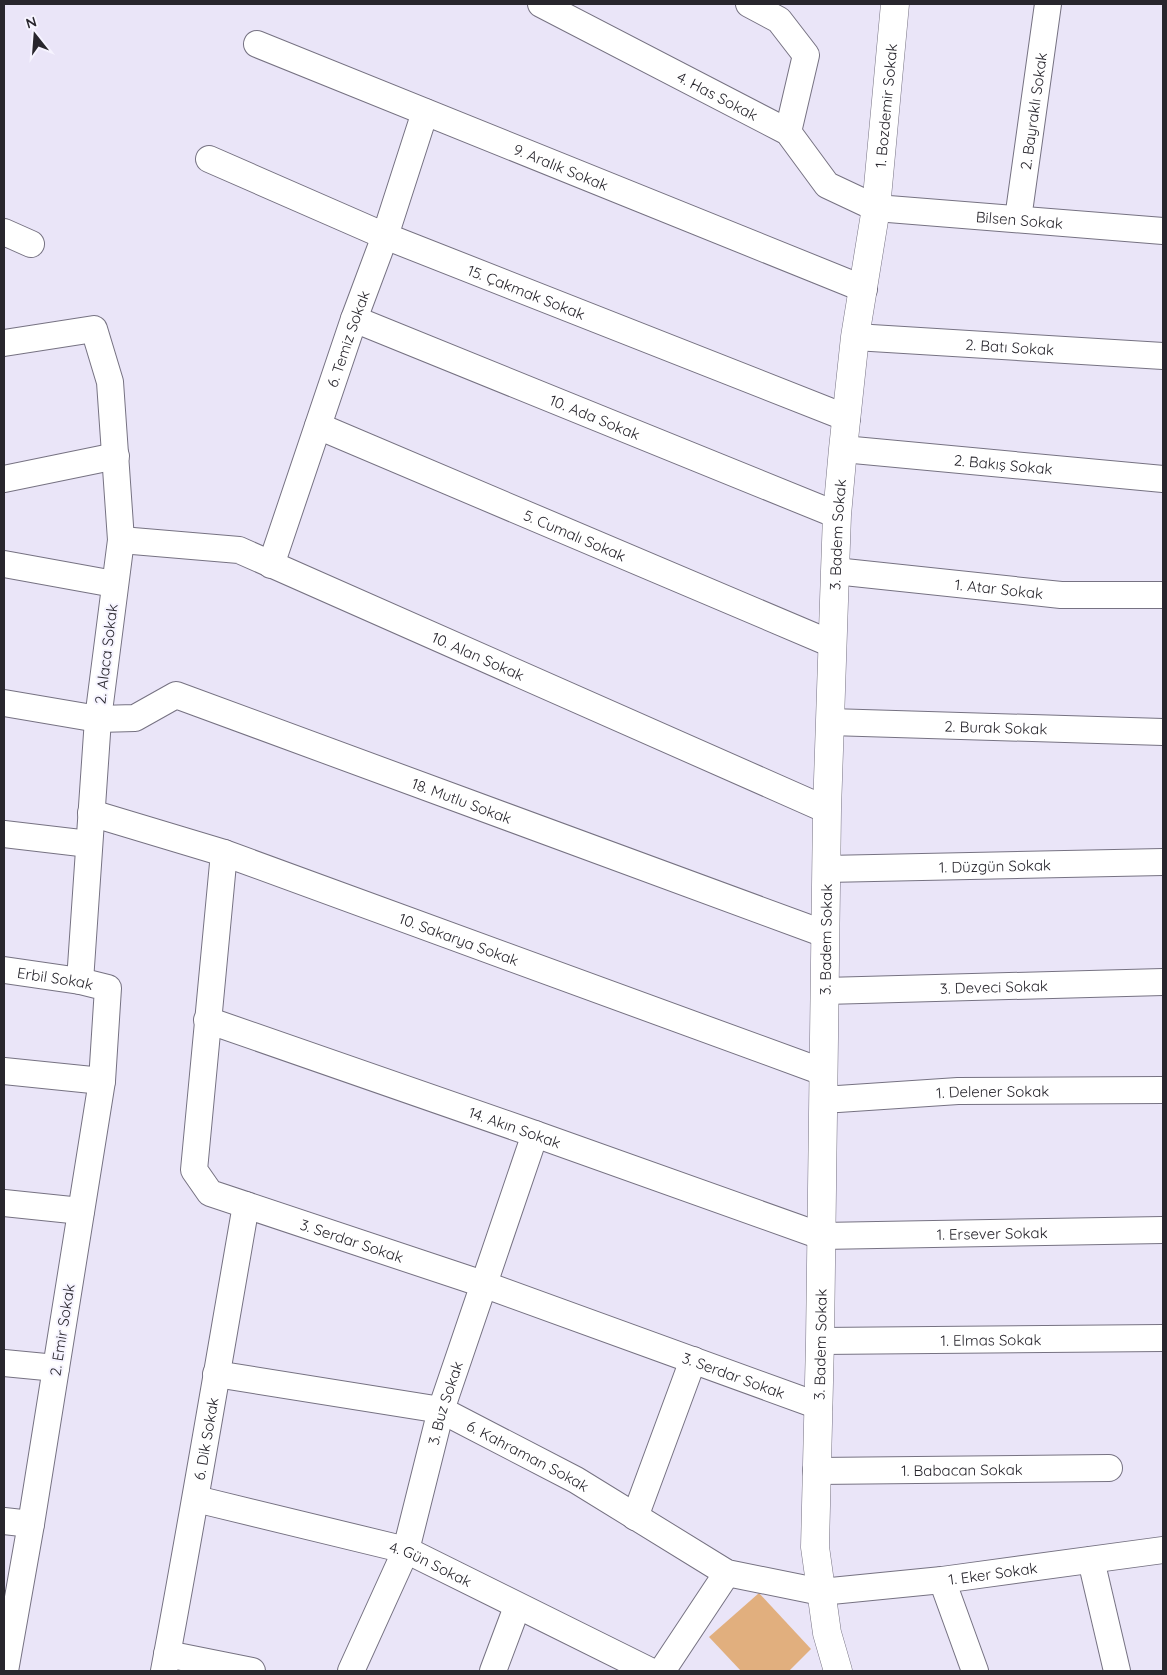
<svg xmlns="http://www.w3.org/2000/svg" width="1167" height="1675" viewBox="0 0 1167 1675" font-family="Quicksand,sans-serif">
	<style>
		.building { fill: #e1af7e }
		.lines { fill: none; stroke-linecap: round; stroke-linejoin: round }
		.street-casing { stroke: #767282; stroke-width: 28 }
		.secondary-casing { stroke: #767282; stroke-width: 29 }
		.street { stroke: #fff; stroke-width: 26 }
		.secondary { stroke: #fff; stroke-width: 28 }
		.labels { text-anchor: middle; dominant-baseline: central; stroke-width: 4; stroke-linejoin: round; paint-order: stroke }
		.street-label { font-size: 15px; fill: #28262d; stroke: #f6f4ff }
	</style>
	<rect width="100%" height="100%" fill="#eae5f8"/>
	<path class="building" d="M759 1593 811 1649 789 1671H741L709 1637Z"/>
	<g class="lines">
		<g class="street-casing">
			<g id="street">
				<path id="s1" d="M541 4 788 132 827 185 876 208 1163 231"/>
				<path d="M749 4 779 20 806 55 788 132"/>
				<path id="s2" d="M257 44 864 289"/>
				<path id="s3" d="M209 159 385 236 847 418"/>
				<path id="s4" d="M1018 219 1048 4"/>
				<path d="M4 232 31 244"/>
				<path id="s5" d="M354 319 837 515"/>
				<path id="s6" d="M855 337 1163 356"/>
				<path d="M4 343 94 329 110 382 121 540 98 719 80 981"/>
				<path id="s7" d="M318 426 832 644"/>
				<path id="s8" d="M843 449 1163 479"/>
				<path d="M4 479 116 456"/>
				<path id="s9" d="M121 540 239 550 827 810"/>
				<path d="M4 564 114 584"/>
				<path id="s10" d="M271 565 354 319 385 236 425 112"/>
				<path id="s11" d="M835 571 1061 595H1163"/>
				<path id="s12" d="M4 703 98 719 135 718 176 695 825 934"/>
				<path id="s13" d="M830 722 1163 732"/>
				<path id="s14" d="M91 813 224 853 823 1072"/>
				<path d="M4 834 89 844"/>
				<path id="s15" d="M224 853 194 1170 210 1193 483 1284 819 1406"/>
				<path id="s16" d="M826 869 1163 862"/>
				<path id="s17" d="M4 970 80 981 108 988 102 1081 31 1524 5 1671"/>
				<path id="s18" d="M825 991 1163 982"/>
				<path id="s19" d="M207 1020 535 1134 821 1236 1163 1230"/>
				<path d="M4 1071 102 1081"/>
				<path id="s20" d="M823 1100 958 1091 1163 1090"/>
				<path d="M4 1203 81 1211"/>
				<path id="s21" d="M820 1341 1163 1338"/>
				<path d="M4 1363 56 1368"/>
				<path id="s22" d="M216 1374 441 1410 576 1480 727 1573 821 1592 942 1580 1163 1550"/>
				<path id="s23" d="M816 1471 1109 1468"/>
				<path id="s24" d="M196 1499 406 1550 650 1671"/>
				<path d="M635 1517 693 1360"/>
				<path d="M4 1521 31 1524"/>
				<path d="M1091 1560 1117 1671"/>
				<path d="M942 1580 975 1671"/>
				<path d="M167 1654 252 1671"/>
				<path id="s25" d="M164 1671C193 1516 219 1360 246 1205"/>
				<path id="s26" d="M351 1671 406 1550 441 1410 535 1134"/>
				<path d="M493 1671 517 1607"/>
				<path d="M662 1671 727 1573"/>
			</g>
		</g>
		<g class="secondary-casing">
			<g id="secondary">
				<path id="s27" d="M838 1671 827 1633 815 1547 820 1341 827 810 835 571 837 515 843 449 855 337 876 208 895 4"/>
			</g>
		</g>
		<use href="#street" class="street"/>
		<use href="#secondary" class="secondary"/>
	</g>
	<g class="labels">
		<g class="street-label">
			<text stroke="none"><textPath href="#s1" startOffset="199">4. Has Sokak</textPath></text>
			<text stroke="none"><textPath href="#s27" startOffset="1571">1. Bozdemir Sokak</textPath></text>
			<text stroke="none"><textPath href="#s4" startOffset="109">2. Bayraklı Sokak</textPath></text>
			<text stroke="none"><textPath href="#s2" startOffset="328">9. Aralık Sokak</textPath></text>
			<text stroke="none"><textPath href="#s1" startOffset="542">Bilsen Sokak</textPath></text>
			<text stroke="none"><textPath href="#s3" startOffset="344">15. Çakmak Sokak</textPath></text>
			<text stroke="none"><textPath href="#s10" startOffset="239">6. Temiz Sokak</textPath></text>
			<text stroke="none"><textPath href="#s6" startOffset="155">2. Batı Sokak</textPath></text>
			<text stroke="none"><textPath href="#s5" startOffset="260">10. Ada Sokak</textPath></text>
			<text stroke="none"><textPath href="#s8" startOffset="161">2. Bakış Sokak</textPath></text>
			<text stroke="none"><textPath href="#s7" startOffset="279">5. Cumalı Sokak</textPath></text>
			<text stroke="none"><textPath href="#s27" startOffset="1139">3. Badem Sokak</textPath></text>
			<text stroke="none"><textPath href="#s11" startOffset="165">1. Atar Sokak</textPath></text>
			<text transform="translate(106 654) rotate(-83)">2. Alaca Sokak</text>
			<text stroke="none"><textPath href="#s9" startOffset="380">10. Alan Sokak</textPath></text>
			<text stroke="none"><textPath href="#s13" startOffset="166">2. Burak Sokak</textPath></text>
			<text stroke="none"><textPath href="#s12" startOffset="484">18. Mutlu Sokak</textPath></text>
			<text stroke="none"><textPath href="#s16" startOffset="169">1. Düzgün Sokak</textPath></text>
			<text stroke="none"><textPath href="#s14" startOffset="389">10. Sakarya Sokak</textPath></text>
			<text stroke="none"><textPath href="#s27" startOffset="734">3. Badem Sokak</textPath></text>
			<text stroke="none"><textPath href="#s17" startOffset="52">Erbil Sokak</textPath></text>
			<text stroke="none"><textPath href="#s18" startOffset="169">3. Deveci Sokak</textPath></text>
			<text stroke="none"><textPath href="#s20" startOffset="170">1. Delener Sokak</textPath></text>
			<text stroke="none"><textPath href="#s19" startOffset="326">14. Akın Sokak</textPath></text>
			<text stroke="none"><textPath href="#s19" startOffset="822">1. Ersever Sokak</textPath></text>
			<text stroke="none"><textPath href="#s15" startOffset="496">3. Serdar Sokak</textPath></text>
			<text transform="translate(62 1330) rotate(-81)">2. Emir Sokak</text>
			<text stroke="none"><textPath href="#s21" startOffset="171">1. Elmas Sokak</textPath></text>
			<text stroke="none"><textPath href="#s27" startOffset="329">3. Badem Sokak</textPath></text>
			<text stroke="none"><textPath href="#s15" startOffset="901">3. Serdar Sokak</textPath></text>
			<text stroke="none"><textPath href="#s26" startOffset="285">3. Buz Sokak</textPath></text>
			<text stroke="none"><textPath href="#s25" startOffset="236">6. Dik Sokak</textPath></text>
			<text stroke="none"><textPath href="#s22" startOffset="326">6. Kahraman Sokak</textPath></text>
			<text stroke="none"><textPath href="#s23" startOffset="146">1. Babacan Sokak</textPath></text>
			<text stroke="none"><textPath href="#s24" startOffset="244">4. Gün Sokak</textPath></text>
			<text stroke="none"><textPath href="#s22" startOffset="826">1. Eker Sokak</textPath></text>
		</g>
	</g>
	<rect width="1167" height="1675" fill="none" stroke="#28262d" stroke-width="10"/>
	<g transform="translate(35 35) rotate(343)" stroke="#f6f4ff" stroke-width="4" paint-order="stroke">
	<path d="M0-4L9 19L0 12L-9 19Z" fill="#28262d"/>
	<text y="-8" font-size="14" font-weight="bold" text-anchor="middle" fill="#28262d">N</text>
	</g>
</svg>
